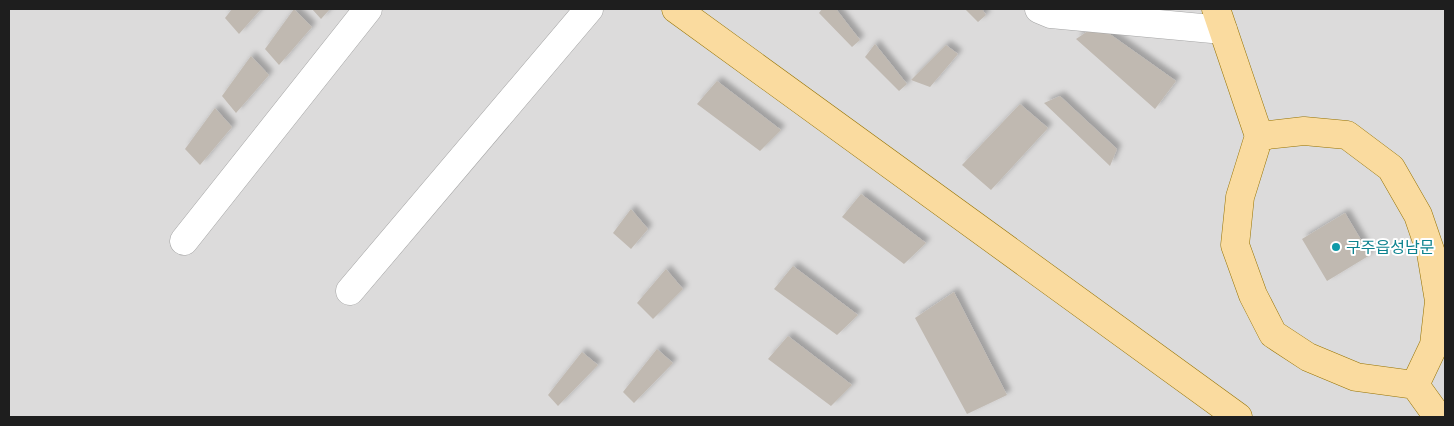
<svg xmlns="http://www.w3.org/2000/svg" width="1454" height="426" viewBox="0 0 1454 426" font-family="Cabin,'Noto Sans KR',sans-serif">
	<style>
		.residential { fill: #dcdbdb }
		.building { fill: #c0b9b1; filter: url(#shadow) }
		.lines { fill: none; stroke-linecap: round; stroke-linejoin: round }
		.minor-casing { stroke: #a5a5a5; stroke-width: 29 }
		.major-casing { stroke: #967303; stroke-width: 29 }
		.minor { stroke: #fff; stroke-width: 28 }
		.major { stroke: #fadb9f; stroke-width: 28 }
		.culture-dot { fill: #0f9aa8; stroke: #fff; stroke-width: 2 }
		.labels { text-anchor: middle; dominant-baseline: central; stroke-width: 4; stroke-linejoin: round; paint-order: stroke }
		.culture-label { font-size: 16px; fill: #0d838f; stroke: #fff; text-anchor: start }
	</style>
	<defs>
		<filter id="shadow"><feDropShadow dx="4.5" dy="-4.5" stdDeviation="2.5" flood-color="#0004"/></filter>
	</defs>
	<rect width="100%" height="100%" fill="#efede5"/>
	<path class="residential" d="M9 9H1445V417H9Z"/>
	<path class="building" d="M232 9H261L239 34 225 18Z
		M294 9 312 27 279 65 265 49Z
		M312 9H330L321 19Z
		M822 9H836L860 40 852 47 819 13Z
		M965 9H982L986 15 978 22Z
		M1097 25 1176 81 1155 109 1076 39Z
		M875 44 907 84 899 91 865 57Z
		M946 45 958 54 930 87 911 80Z
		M251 56 269 75 236 113 222 96Z
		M717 81 781 130 760 151 697 104Z
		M1060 96 1117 149 1110 166 1044 103Z
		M1020 104 1048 128 991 190 962 165Z
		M215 108 232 127 200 165 185 149Z
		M861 194 926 243 904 264 842 217Z
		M631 209 648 229 631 249 613 233Z
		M1345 213 1370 255 1327 281 1302 239Z
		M793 266 858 315 837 335 774 289Z
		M666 269 683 289 653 319 637 303Z
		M954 292 1007 395 967 414 915 318Z
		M788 336 852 385 831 406 768 359Z
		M657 349 673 363 634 403 623 392Z
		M582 352 598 365 558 406 548 395Z"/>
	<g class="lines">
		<g class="minor-casing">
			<path id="minor" d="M1039 9 1051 14 1223 30
				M184 241 368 9
				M350 291 589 9"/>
		</g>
		<g class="major-casing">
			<path id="major" d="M676 9 1238 417
				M1216 9 1259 136 1304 131 1347 135 1391 168 1418 215 1431 253 1439 301 1434 345 1415 385 1438 417
				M1259 136 1240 197 1235 245 1253 295 1273 334 1308 357 1356 377 1415 385"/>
		</g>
		<use href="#minor" class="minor"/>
		<use href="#major" class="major"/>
	</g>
	<circle class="culture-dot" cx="1336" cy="247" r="5"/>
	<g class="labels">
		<g class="culture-label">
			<text x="1346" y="247">구주읍성남문</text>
		</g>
	</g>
	<rect width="1454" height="426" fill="none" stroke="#1e1e1e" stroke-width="20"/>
</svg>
